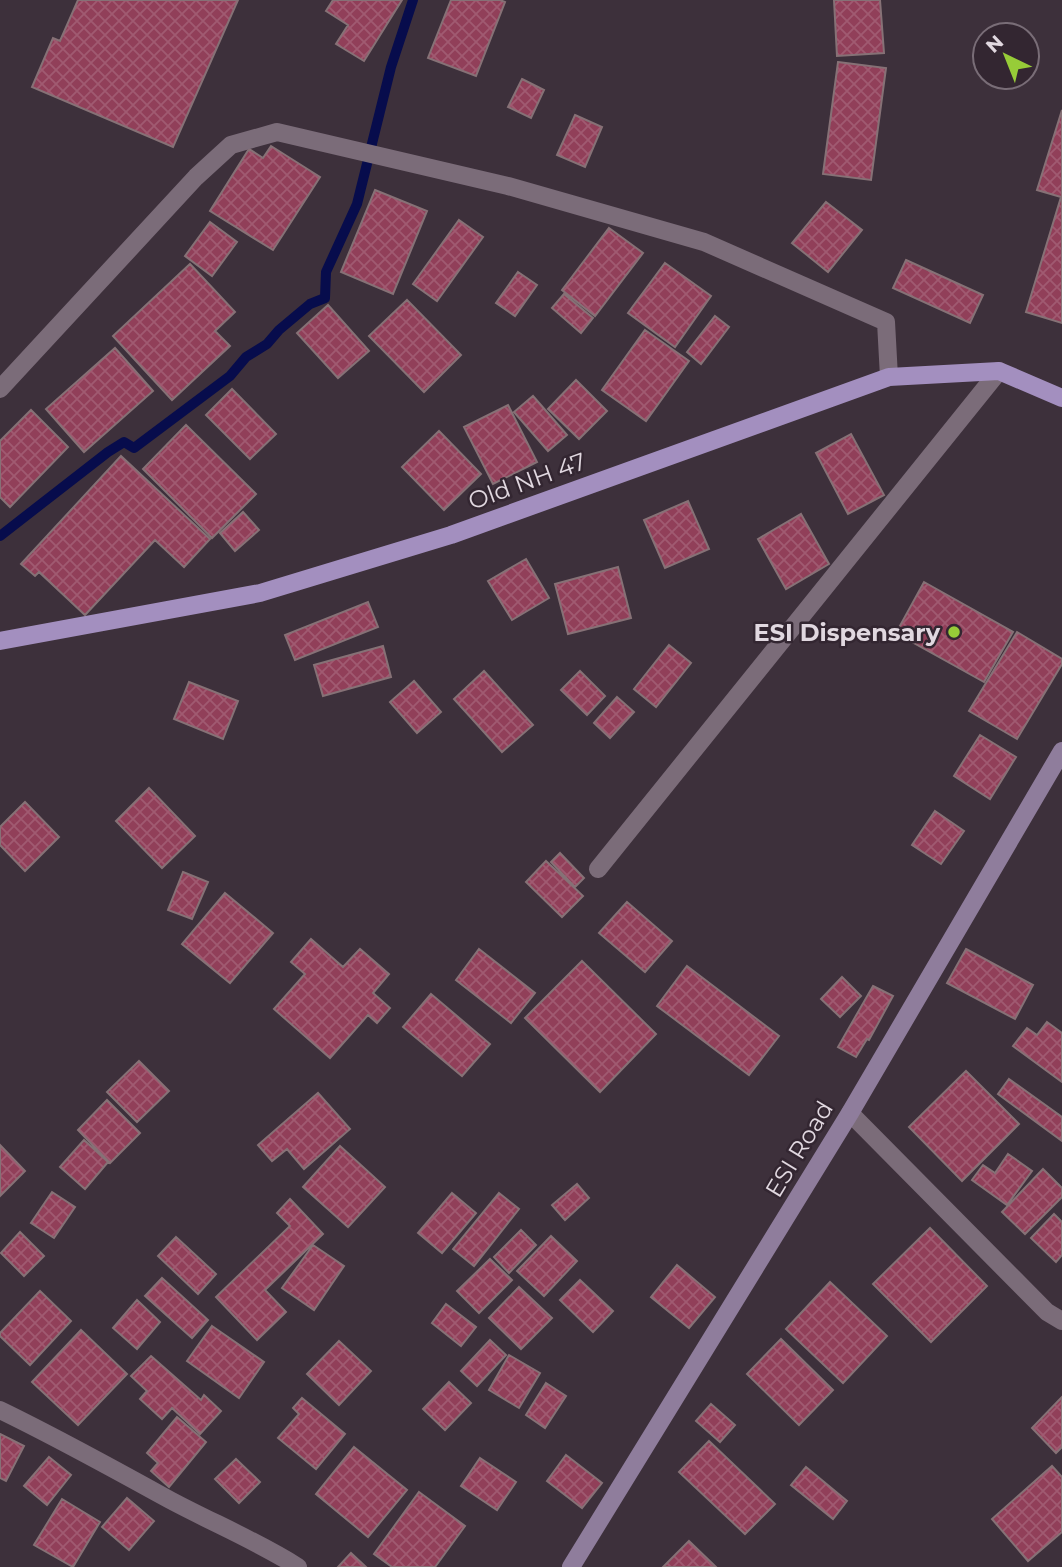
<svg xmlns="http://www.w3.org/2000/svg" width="1062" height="1567" viewBox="0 0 1062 1567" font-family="Montserrat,sans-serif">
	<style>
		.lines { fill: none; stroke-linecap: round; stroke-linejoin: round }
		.stream { stroke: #070c4c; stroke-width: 10 }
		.building { fill: url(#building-cross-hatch); stroke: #867176; stroke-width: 2 }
		.minor { stroke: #7b6c79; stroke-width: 18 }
		.secondary { stroke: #8f7d9c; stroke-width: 18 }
		.primary { stroke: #a38fbf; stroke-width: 18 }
		.poi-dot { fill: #97cc38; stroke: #332631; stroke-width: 2.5 }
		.labels { text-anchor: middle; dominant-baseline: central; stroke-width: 5; stroke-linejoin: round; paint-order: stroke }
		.street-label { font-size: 24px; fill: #e1d8e0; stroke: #332631 }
		.poi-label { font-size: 24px; font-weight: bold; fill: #e1d8e0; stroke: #332631; text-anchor: end }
	</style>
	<defs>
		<pattern id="building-cross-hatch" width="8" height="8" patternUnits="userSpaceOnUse" patternTransform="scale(1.75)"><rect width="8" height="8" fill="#913f59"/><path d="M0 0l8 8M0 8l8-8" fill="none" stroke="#a05a71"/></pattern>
	</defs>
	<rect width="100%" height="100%" fill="#3d303b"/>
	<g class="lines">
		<path class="stream" d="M0 536 108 452 124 442 134 448 230 376 246 357 267 344 279 330 310 304 325 298 326 272 357 204 391 67 413 0"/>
	</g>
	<path class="building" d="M78 0H238L173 147 32 87 53 38 60 41Z
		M333 0H402L364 61 336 44 348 25 326 11Z
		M451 0H500L505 2 476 76 428 58Z
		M834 0H880L884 53 837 56Z
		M838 62 886 68 871 180 823 174Z
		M522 79 544 90 531 118 508 107Z
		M1062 110V323L1026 312 1061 197 1037 190Z
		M575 115 602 127 585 167 557 155Z
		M271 146 320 177 273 250 210 211 249 149 263 158Z
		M375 190 427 211 393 294 341 272Z
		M826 202 862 230 828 272 792 243Z
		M459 220 483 237 437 301 413 284Z
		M210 222 237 242 212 276 185 256Z
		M609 228 643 253 595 316 562 290Z
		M906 260 983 295 970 323 893 288Z
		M665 263 711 296 675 347 628 313Z
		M190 264 235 312 215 331 230 346 172 400 113 336Z
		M518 272 537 285 515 316 496 303Z
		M564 294 593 318 581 333 552 308Z
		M407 300 461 355 424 392 369 336Z
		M328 305 369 351 338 378 297 333Z
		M715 316 729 327 701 364 687 352Z
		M645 330 689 361 646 421 602 390Z
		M115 348 153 391 84 452 46 409Z
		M576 380 607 411 579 439 548 409Z
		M232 389 276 434 250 459 206 415Z
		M533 396 567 435 548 451 514 412Z
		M508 405 537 462 493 484 464 427Z
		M31 410 68 447 10 507 0 497V441Z
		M186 425 256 494 212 538 143 469Z
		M439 431 481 474 444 510 402 467Z
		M851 434 884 495 848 514 816 453Z
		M121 456 210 539 184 567 155 540 85 615 39 572 35 576 21 564Z
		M688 501 709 549 665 568 644 520Z
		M243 512 259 530 235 551 220 533Z
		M801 514 829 564 786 589 758 539Z
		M526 559 549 598 512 620 488 581Z
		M618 567 631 618 568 634 555 584Z
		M924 582 1013 632 984 682 896 633Z
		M368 602 378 627 295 660 285 635Z
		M1017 632 1062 659V664L1017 739 969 711Z
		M669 645 691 663 656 707 634 689Z
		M383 646 391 677 323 696 314 665Z
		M484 671 533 725 502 752 454 699Z
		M580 671 605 696 587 715 561 690Z
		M414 681 441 712 417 733 390 702Z
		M189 682 238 701 223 739 174 719Z
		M617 697 634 712 610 738 594 723Z
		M980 735 1016 757 990 799 954 776Z
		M149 788 195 836 162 868 116 821Z
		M25 802 59 837 25 871 0 845V827Z
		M935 811 964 831 941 864 912 845Z
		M560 853 584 878 575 887 551 862Z
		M546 861 583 896 562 917 526 882Z
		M183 872 208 882 192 919 168 910Z
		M225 893 273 933 230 983 182 944Z
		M627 902 672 941 645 972 599 933Z
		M311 939 343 967 360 949 389 974 373 993 390 1008 377 1023 368 1015 330 1058 274 1009 305 974 291 962Z
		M479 949 535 993 511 1023 456 980Z
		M966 949 1033 985 1015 1019 947 983Z
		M582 961 656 1034 600 1092 525 1018Z
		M687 966 779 1036 749 1075 657 1006Z
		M842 977 861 996 840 1017 821 999Z
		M873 986 893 996 869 1040 867 1039 856 1057 838 1047Z
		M431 994 490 1044 462 1076 403 1027Z
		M1047 1022 1062 1033V1082L1013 1046 1027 1028 1037 1035Z
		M139 1061 169 1091 137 1122 107 1092Z
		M966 1071 1019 1124 962 1181 909 1127Z
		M1009 1079 1062 1117V1141L998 1094Z
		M318 1093 350 1129 304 1169 287 1149 272 1161 258 1145Z
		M107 1100 140 1133 110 1163 78 1130Z
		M84 1140 108 1162 85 1189 60 1167Z
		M0 1145 25 1171 0 1196Z
		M340 1146 385 1187 348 1227 303 1187Z
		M1008 1154 1032 1171 1007 1205 972 1180 983 1165 995 1173Z
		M1043 1169 1062 1188V1197L1025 1234 1002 1212Z
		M577 1184 589 1198 565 1220 552 1205Z
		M52 1192 75 1207 54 1238 31 1223Z
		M452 1193 476 1213 442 1253 418 1233Z
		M499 1193 519 1209 474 1266 453 1249Z
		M290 1199 323 1234 265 1290 286 1312 257 1340 216 1297 290 1226 277 1213Z
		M1054 1214 1062 1222V1255L1056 1262 1031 1238Z
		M930 1228 987 1286 931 1342 873 1284Z
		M521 1230 536 1245 509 1273 494 1257Z
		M20 1232 44 1256 24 1276 1 1253Z
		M551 1236 577 1261 544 1296 517 1271Z
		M176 1237 216 1274 198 1294 158 1256Z
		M313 1245 344 1266 314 1310 282 1288Z
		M490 1259 512 1280 479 1313 457 1291Z
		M677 1265 715 1297 689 1328 651 1297Z
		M162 1278 208 1320 192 1338 145 1296Z
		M580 1280 613 1311 593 1332 560 1300Z
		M830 1282 887 1336 843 1383 786 1329Z
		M519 1287 552 1318 521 1349 489 1318Z
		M40 1291 71 1321 30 1365 0 1336V1333Z
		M137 1300 160 1322 137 1349 113 1328Z
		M446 1304 476 1327 461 1346 432 1323Z
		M212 1326 264 1362 239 1398 187 1361Z
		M81 1330 127 1374 78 1425 32 1382Z
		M781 1339 833 1390 799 1425 747 1374Z
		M490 1340 506 1355 477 1386 461 1371Z
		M339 1341 371 1371 339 1405 307 1374Z
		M509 1355 540 1373 519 1408 489 1390Z
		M151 1356 201 1400 204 1395 221 1411 200 1434 172 1408 162 1419 140 1399 147 1391 131 1376Z
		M449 1382 471 1403 445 1430 423 1409Z
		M546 1383 566 1396 545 1428 526 1415Z
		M1062 1397V1447L1056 1453 1032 1428Z
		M302 1398 345 1434 316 1469 278 1438 299 1414 293 1408Z
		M711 1404 735 1425 720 1442 696 1421Z
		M177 1417 206 1442 169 1487 151 1471 158 1463 147 1453Z
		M0 1434 24 1446 6 1481 0 1478Z
		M709 1441 775 1504 745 1534 679 1472Z
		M354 1447 407 1490 368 1537 316 1494Z
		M566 1455 602 1483 582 1508 547 1481Z
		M49 1457 71 1475 47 1505 24 1486Z
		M480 1458 516 1482 497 1510 461 1486Z
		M236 1459 260 1482 239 1503 215 1479Z
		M1052 1466 1062 1477V1532L1028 1561 992 1519Z
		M806 1467 847 1501 833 1519 791 1485Z
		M419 1492 465 1526 435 1567H392L374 1554Z
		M127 1498 154 1521 129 1550 102 1527Z
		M62 1499 100 1522 73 1567 34 1545Z
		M689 1541 716 1567H663Z
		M351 1553 366 1567H338Z"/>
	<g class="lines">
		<path class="minor" d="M0 389 196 177 231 145 277 132 508 186 704 242 886 322 889 377
			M598 869 999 371
			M850 1113 1047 1312 1062 1321
			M0 1410C58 1438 114 1469 170 1500 213 1523 257 1541 298 1567"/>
		<path class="secondary" d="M571 1567 850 1113 1062 751"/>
		<path class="primary" d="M0 641 260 593 451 535 889 377 999 371 1062 398"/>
	</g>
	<circle class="poi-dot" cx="954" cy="632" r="7"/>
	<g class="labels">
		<g class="street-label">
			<text transform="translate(527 481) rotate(-20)">Old NH 47</text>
			<text transform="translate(799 1149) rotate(-59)">ESI Road</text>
		</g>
		<g class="poi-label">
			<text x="940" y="632">ESI Dispensary</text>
		</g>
	</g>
	<g transform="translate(1006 56) rotate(317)"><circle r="33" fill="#332631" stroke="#796d77" stroke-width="2"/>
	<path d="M0-5L12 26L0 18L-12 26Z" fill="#97cc38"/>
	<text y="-10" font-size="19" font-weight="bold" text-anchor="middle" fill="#e1d8e0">N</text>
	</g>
</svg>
